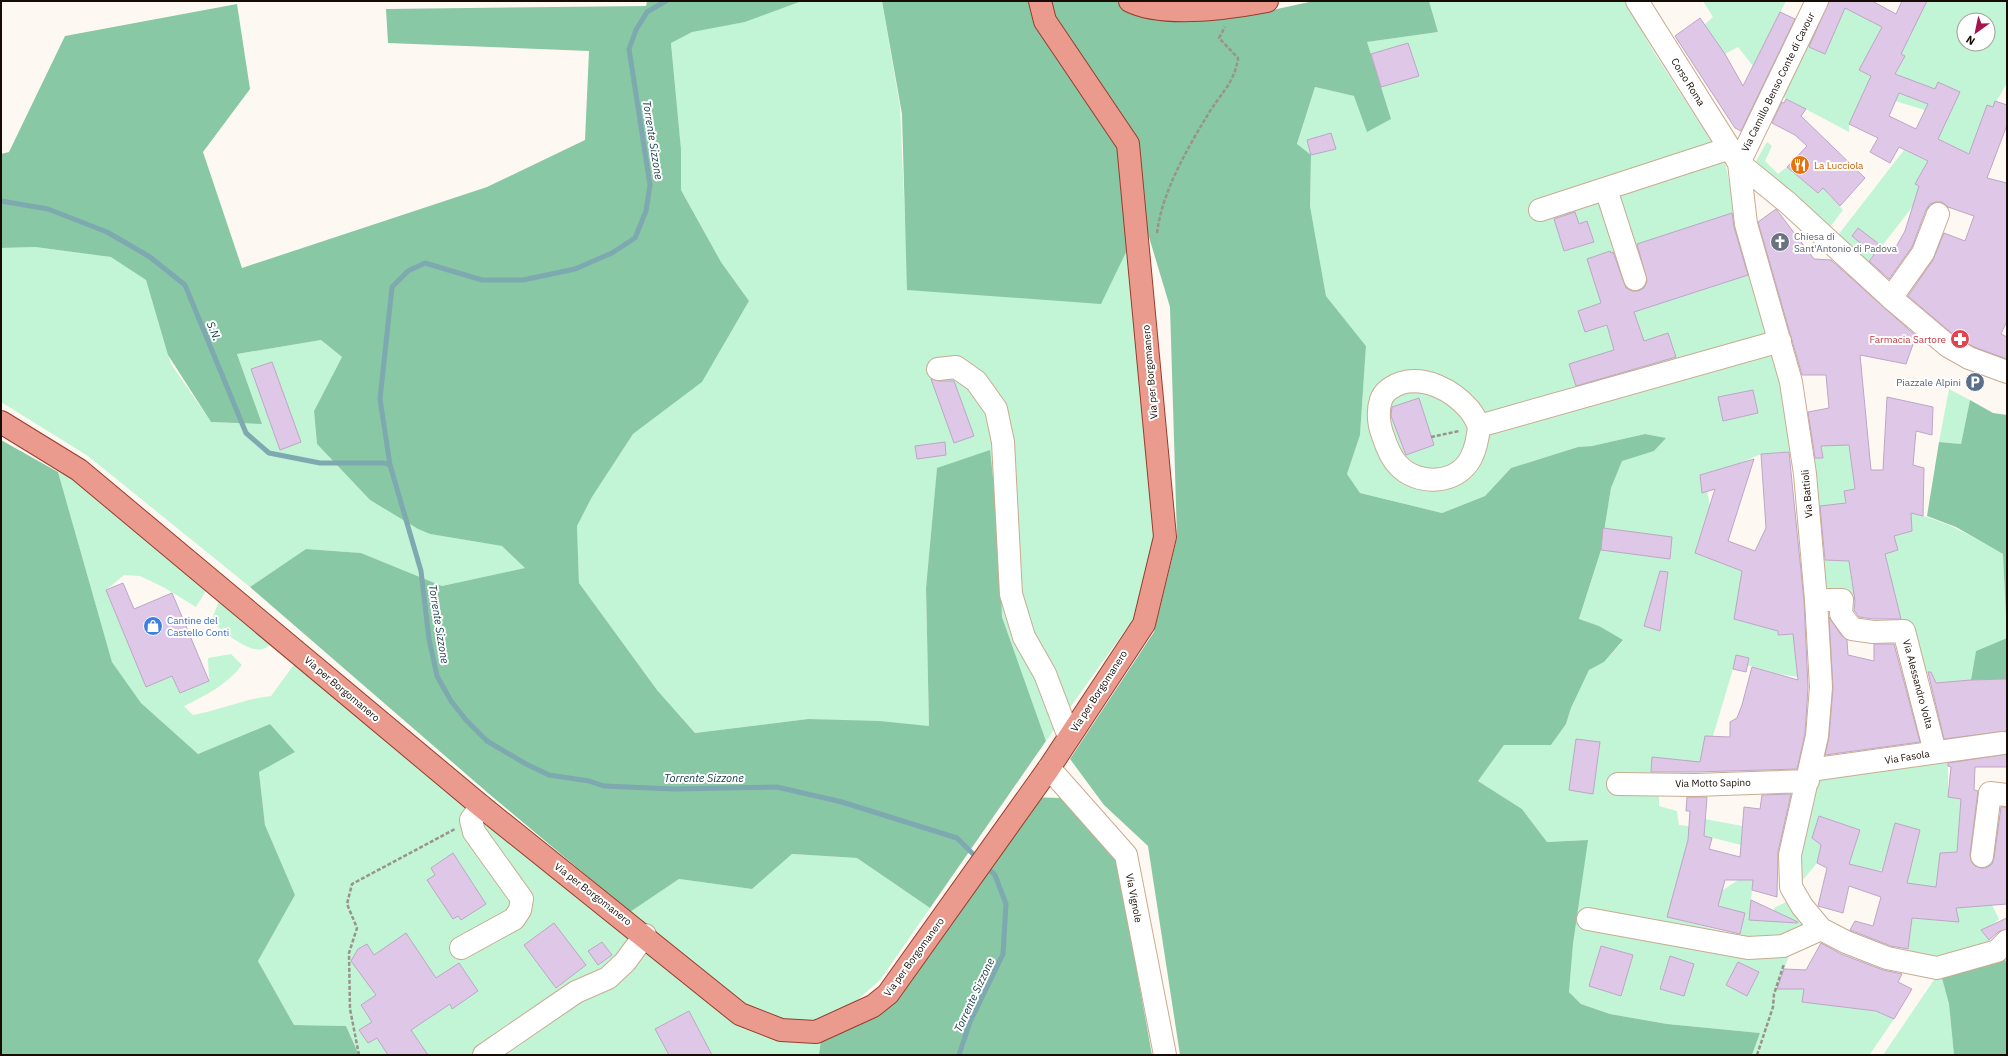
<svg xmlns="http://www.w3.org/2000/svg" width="2008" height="1056" viewBox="0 0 2008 1056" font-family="'IBM Plex Sans',sans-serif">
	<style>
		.green { fill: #c2f4d6; fill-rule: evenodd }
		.forest { fill: #88c8a4 }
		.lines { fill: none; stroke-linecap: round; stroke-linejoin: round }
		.stream { stroke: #7ea9b0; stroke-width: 5 }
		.building { fill: #dfc8e7; stroke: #bda6c5; fill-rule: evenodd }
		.minor-casing { stroke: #c8ac91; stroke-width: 24 }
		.major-casing { stroke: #973d2c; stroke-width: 24 }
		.path { stroke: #9a928c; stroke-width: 2.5; stroke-dasharray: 4 2; stroke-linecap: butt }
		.minor { stroke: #fff; stroke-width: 22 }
		.major { stroke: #eb9a8e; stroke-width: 22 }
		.labels { text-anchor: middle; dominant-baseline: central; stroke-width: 4; stroke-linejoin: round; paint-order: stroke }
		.street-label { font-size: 10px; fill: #160c04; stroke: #fff }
		.food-label { font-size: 10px; fill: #c56008; stroke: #fff; text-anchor: start }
		.worship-label { font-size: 10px; fill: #5b616d; stroke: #fff; text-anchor: start }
		.health-label { font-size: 10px; fill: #be3a42; stroke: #fff; text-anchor: end }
		.service-label { font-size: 10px; fill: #4e5e75; stroke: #fff; text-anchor: end }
		.shop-label { font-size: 10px; fill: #366cbe; stroke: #fff; text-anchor: start }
		.water-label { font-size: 11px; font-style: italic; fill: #113941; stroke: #fff }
	</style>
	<rect width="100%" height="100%" fill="#fef8f3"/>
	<path class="green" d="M802 1H882L900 107 908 290 1129 245 1156 553 1134 618 1046 741 1002 617 999 534 937 469 926 588 929 726 808 719 695 733 657 690 579 583 577 526 592 497 633 434 702 382 749 301 721 262 681 190V149L671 42 687 32 745 22Z
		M1429 1H1625L1652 49 1725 163 1736 212 1756 273 1796 451 1761 454 1740 463 1700 475 1702 492 1707 491 1710 506 1695 553 1787 588 1778 635 1799 634 1795 651 1798 677 1774 673 1747 665 1733 669 1713 736 1700 762 1652 758 1651 777 1659 795V806L1677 811 1679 825 1704 828 1705 819 1742 826 1741 845 1690 832 1668 917 1740 936 1745 913 1697 901 1701 884 1723 890 1738 880H1753L1749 919 1774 921V908L1788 901 1813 927 1792 947 1777 989H1804L1803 1002 1876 1011 1894 1019 1870 1054 1872 1055H1752L1760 1033 1667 1024 1610 1014 1581 1004 1569 992 1573 944 1587 840 1547 842 1522 809 1478 781 1504 745H1551L1566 724 1571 708 1589 670 1604 662 1623 641 1599 626 1579 620 1601 550 1611 488 1622 460 1654 451 1665 438 1645 434 1592 446 1578 447 1511 468 1485 496 1442 513 1360 493 1347 474 1360 435 1366 346 1326 296 1310 206 1311 155 1297 145 1315 87 1354 96 1367 42 1438 32Z
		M1703 1H1786L1753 66 1738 47 1725 54 1704 25 1713 17Z
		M1822 1H1832L1895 16 1902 1H2007V83L1993 107 1987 105 1966 162 1960 160 1959 149 1928 134 1925 110 1895 101 1866 87 1849 124V132L1781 96ZM1964 20H1988V44H1964Z
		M1767 142 1772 146 1765 161 1778 174 1787 167 1818 193 1823 188 1843 210 1827 231 1756 161Z
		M1904 150 1955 174 1944 206 1935 214 1913 206 1882 246 1870 237 1864 247 1874 255 1865 264 1835 239Z
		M35 247 112 257 146 280 171 364 211 422 262 424 237 354 321 340 342 357 314 411 317 444 370 500 418 529 430 534 502 546 526 568 442 586 361 553 306 549 250 587 88 456 1 402V248Z
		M1949 389 1970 400 1961 444 1939 442Z
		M1847 432 1855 489 1844 491 1846 503 1811 508 1806 458H1823L1821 446Z
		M58 472 72 478 207 589 196 607 165 588 140 576 124 575 106 590 146 686 172 676 180 693 209 681 208 658 231 654 242 665C227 685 206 695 184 706L193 715C219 710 244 699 271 696L298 659 744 1026 776 1040 821 1039 819 1055H359L346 1026 294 1025 258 961 295 895 265 825 259 772 295 752 270 724 198 754 141 703 112 662Z
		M1911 513C1945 520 1973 537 2003 554L2007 638 1976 651 1971 680 1936 683 1931 672 1904 678 1902 669 1908 666 1902 624 1885 554 1894 535 1912 531Z
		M1846 541 1852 584 1876 579 1880 601 1818 602 1815 559 1841 560Z
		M220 599 273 643C270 645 266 648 263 649 247 653 222 630 211 621Z
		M1948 753V796L1961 799 1958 842 1985 847 1993 817 2006 819 1996 872H1988L1985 862 1976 851 1940 853 1937 878 1944 877 1913 918 1959 922 1956 907 1992 905 1999 919 1993 924 1981 930 1992 944 1938 963 1907 957 1910 935 1894 931 1920 830 1895 823 1883 870 1878 871 1849 864 1860 830 1820 816 1812 838 1821 845 1817 863 1797 887 1810 780Z
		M792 854 857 858 930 908 880 980 838 1017 819 1020 769 1019 742 1003 630 912 679 879 752 889Z
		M1940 971 1949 1004 1954 1055H1883Z"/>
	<path class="forest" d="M647 1H802L745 22 692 32 671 43 681 149V190L721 262 749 301 702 382 633 434 592 497 577 526 579 583 657 690 695 733 808 719 879 721 929 726 926 588 937 468 990 450 999 534 1002 617 1046 741 930 908 857 858 792 854 752 889 679 879 630 912 488 793 250 587 306 549 361 553 442 586 525 568 502 546 430 534 418 529 370 500 317 444 314 411 342 357 321 340 237 354 262 424 211 422 168 355 146 280 111 257 35 247 1 248V154L9 152 65 36 237 4 250 89 203 152 242 268 487 187 585 140 589 51 388 43 386 9 646 6Z
		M882 1H1253L1240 17 1314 1H1429L1438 32 1367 42 1391 119 1367 132 1354 96 1315 87 1297 144 1311 155 1310 206 1326 296 1366 346 1360 435 1347 474 1360 493 1442 513 1485 496 1511 468 1578 447 1592 446 1645 434 1666 438 1654 451 1622 461 1611 488 1601 550 1579 619 1599 626 1623 640 1604 662 1589 670 1571 708 1566 724 1551 745H1504L1478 781 1522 809 1547 842 1588 840 1573 944 1569 992 1581 1004 1610 1014 1667 1024 1760 1033 1752 1055H1180L1148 846 1104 805 1070 759 1154 632 1177 538 1170 307 1143 217 1101 304 907 290 902 114Z
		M1970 400 1993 413 2007 415V679L1971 680 1976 651 2007 638 2003 554 1956 527 1927 516 1939 442 1961 444Z
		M1 440 58 472 112 662 141 703 198 754 270 724 295 752 259 772 265 825 295 895 258 961 294 1025 346 1026 359 1055H1Z
		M1028 797 1061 798 1117 861 1152 1055H819L821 1039 877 1013Z
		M1998 953 2007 962V1055H1954L1949 1004 1940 971Z"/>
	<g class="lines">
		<path class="stream" d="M666 1 647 12 636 30 629 49 650 185 646 211 635 238 612 253 575 269 523 280H482L425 263 408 271 392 287 380 399 390 465 421 571 429 639 437 676 451 701 466 720 487 741 526 764 549 775 589 781 604 786 674 789 777 787 842 802 957 838 978 859
			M1 201 48 209 107 232 150 257 185 285 246 433 269 453 320 463H384L390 465
			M959 1055 970 1022 1003 954 1006 904 995 875 985 866"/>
	</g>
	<path class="building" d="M1829 1H1872L1896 14 1902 1H1927L1901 54 1905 56 1895 74 1935 89 1938 82 1960 92 1938 139 1969 154 1987 105 1993 107 1995 101 2007 105V125L1987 178 2007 183V321L2001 334 2007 337V359L1974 347 1955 336 1908 296 1933 260 1944 233 1965 241 1974 216 1948 207 1942 202H1936L1930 204 1926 210 1912 247 1889 279 1869 261 1874 255 1852 236 1858 228 1892 254 1905 231 1919 186 1915 184 1928 161 1899 147 1890 163 1870 152 1878 138 1849 124 1871 76 1859 70 1882 27 1845 8 1825 54 1809 47ZM1899 93 1928 104 1916 129 1889 116Z
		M1780 12 1795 19 1741 131 1735 128 1675 36 1700 18 1725 54 1743 86Z
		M1408 43 1419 76 1381 87 1371 54Z
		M1786 99 1806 109 1801 116 1865 178 1840 206 1823 188 1818 193 1787 167 1807 146 1795 135 1772 123 1782 102 1784 103Z
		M1331 133 1336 149 1311 155 1307 140Z
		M1776 209 1814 259 1831 260 1916 336 1906 364 1860 355 1871 470H1883L1887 397 1933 407 1932 435 1916 431 1913 465 1924 468 1923 516 1911 513 1912 531 1894 536 1898 550 1885 554 1901 619H1874L1859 617 1854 610 1855 601 1849 561 1825 560 1820 506 1846 503 1844 491 1855 489 1849 445 1821 446 1823 458H1815L1808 412 1829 408 1826 375H1802L1758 222Z
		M1575 212 1579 224 1587 221 1594 242 1564 251 1554 219Z
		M1732 213 1734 227 1748 275 1634 312 1644 341 1668 333 1676 357 1576 386 1569 364 1614 350 1607 325 1585 332 1578 311 1601 303 1587 259 1610 251 1611 253 1613 252 1626 288 1632 291H1638L1644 288 1647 281 1637 244Z
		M272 362 301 442 280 450 251 369Z
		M931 379 939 381H954L974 436 954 443Z
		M1753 390 1758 413 1723 421 1718 397Z
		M1419 398 1434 445 1406 455 1391 416 1392 407Z
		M945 442 946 455 917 459 915 446Z
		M1789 452 1804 601 1808 687 1805 734 1797 769 1696 772H1651L1652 757 1700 762 1705 736 1730 737V722L1737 718 1742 705 1752 667 1798 680 1793 634 1778 635V631L1734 619 1742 571 1695 553 1715 489 1702 493 1700 475 1754 459 1728 541 1755 551 1766 528 1761 454Z
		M1603 528 1672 537 1670 559 1601 550Z
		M1660 571 1668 572 1660 631 1644 626Z
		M123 583 134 609 172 593 209 681 180 693 172 676 146 687 106 590Z
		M1829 617 1842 636 1847 640 1848 655 1874 661V644H1894L1920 742 1825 755 1829 737 1833 688Z
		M1736 655 1749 658 1746 672 1733 669Z
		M1928 672H1931L1936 683 1971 680 2007 679V731L1944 739Z
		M1576 739 1600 742 1593 794 1569 790Z
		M2007 754V767H1975L1974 790 1978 791 1970 854 1971 861 1975 866 1981 868H1986L1992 864 1994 858 2001 807H2007V904L1956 908 1959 922 1912 918 1908 949 1891 946 1850 930 1855 921 1873 926 1881 897 1849 886 1843 913 1818 906 1827 868 1817 863 1821 845 1812 838 1819 816 1860 830 1849 864 1882 872 1895 823 1920 830 1907 883 1936 887 1940 853 1957 852 1961 799 1948 797 1951 767 1948 766V763Z
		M1791 794 1778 852 1777 897 1752 890 1753 880H1725L1718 906 1745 913 1740 934 1667 917 1688 840 1690 811H1686L1687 797H1707L1704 836 1712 838 1709 849 1740 857 1744 807 1760 809 1762 795Z
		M453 853 486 904 461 920 458 916 453 919 427 880 435 875 431 868Z
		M1751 900 1798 922 1797 923 1749 920Z
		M2007 918V929L1998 932 1989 940 1981 930Z
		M554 923 586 965 556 988 524 945Z
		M406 933 436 978 459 963 478 991 452 1009 450 1004 411 1030 428 1055H388L377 1038 368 1043 359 1030 372 1022 361 1005 376 995 351 961 358 949 367 944 374 955Z
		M602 942 612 955 598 965 588 951Z
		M1821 943 1841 954 1883 970 1902 974 1898 982 1912 989 1894 1019 1876 1011 1802 1002 1804 989H1777L1784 969 1806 970Z
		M1601 946 1633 955 1621 996 1589 986Z
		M1670 956 1694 964 1684 996 1660 989Z
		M1738 962 1759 972 1747 996 1726 985Z
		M689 1011 712 1055H669L655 1029Z"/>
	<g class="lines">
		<g class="minor-casing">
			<path id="minor" d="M1637 1 1739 163 1788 203 1891 298 1948 346 1969 358 2007 372
				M1817 1 1739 163 1746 224 1791 382 1805 474 1816 600 1821 687 1817 736 1790 855 1791 887 1802 906 1821 929 1846 942 1887 958 1937 968 1997 951 2007 941
				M1606 189 1635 279
				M1540 210 1730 148
				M1891 298 1923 253 1938 214
				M938 369 956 367 976 381 996 409 1003 442 1011 594 1024 637 1045 674 1069 737
				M1479 426C1478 438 1476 448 1471 458 1457 485 1417 486 1398 465 1391 458 1386 445 1383 436 1379 425 1377 412 1381 400 1384 391 1393 386 1401 383 1425 376 1452 390 1468 408 1473 413 1476 420 1479 426L1780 341
				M1816 600H1842L1841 614 1852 629 1873 632 1904 631 1935 752
				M1049 768 1126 855 1165 1055
				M1810 770 2003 743
				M1618 784 1696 785 1808 781
				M1982 856 1990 793 2007 795
				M1588 919 1748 948 1783 946 1821 929
				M461 948 514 919 520 910 522 899 474 832 471 820 481 806
				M484 1055 576 992 608 978 625 962 645 935"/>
		</g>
		<g class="major-casing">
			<path id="major" d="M1130 1C1164 18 1230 8 1267 1
				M1 422 79 470 481 806 740 1014 781 1030 816 1032 873 1006 888 994 1049 768 1144 624 1165 537 1128 144 1045 21 1040 1"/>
		</g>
		<path class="path" d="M1157 233C1162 192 1186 151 1207 116 1219 95 1235 83 1238 58L1219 38 1225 27
			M1431 437 1459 431
			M359 1055 350 1009 349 953 357 928 347 904 352 884 455 829
			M1757 1055 1773 1007 1774 994 1784 964"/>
		<use href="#minor" class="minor"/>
		<use href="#major" class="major"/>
	</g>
	<defs>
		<g id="restaurant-disc" transform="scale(1)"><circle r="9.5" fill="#e8710a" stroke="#fff"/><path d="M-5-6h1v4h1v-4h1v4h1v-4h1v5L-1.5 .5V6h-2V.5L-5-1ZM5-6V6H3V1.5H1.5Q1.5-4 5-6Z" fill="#fff"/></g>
		<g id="church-disc" transform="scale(1)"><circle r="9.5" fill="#6b7280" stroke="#fff"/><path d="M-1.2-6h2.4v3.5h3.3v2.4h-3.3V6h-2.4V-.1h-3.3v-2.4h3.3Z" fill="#fff"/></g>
		<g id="pharmacy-disc" transform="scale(1)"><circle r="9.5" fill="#e0444e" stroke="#fff"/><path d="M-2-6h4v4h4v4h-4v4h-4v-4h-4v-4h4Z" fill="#fff"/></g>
		<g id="parking-disc" transform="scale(1)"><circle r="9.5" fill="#5c6f8a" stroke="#fff"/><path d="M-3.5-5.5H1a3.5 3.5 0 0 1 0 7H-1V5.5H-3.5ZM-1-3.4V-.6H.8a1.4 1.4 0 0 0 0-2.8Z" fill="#fff"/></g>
		<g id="shop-disc" transform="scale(1)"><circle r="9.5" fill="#3f7fe0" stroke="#fff"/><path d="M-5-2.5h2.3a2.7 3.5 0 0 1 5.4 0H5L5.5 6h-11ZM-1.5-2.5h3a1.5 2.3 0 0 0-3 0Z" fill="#fff"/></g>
	</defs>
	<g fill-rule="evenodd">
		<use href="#restaurant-disc" x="1800" y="165"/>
		<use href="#church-disc" x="1780" y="242"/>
		<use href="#pharmacy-disc" x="1960" y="339"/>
		<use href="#parking-disc" x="1975" y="382"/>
		<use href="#shop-disc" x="153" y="626"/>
	</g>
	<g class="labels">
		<g class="street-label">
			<text transform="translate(1688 82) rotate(58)">Corso Roma</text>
			<text transform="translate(1778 82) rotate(-64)">Via Camillo Benso Conte di Cavour</text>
			<text transform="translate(1150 372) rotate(-95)">Via per Borgomanero</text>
			<text transform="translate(1807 494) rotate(-95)">Via Battioli</text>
			<text transform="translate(1918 684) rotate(75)">Via Alessandro Volta</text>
			<text transform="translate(342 689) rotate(40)">Via per Borgomanero</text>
			<text transform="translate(1099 691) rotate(-57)">Via per Borgomanero</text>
			<text transform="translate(1907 757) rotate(-9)">Via Fasola</text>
			<text transform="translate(1713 783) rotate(-1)">Via Motto Sapino</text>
			<text transform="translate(593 894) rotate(38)">Via per Borgomanero</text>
			<text transform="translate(1134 898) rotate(79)">Via Vignole</text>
			<text transform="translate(914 957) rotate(-54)">Via per Borgomanero</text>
		</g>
		<g class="food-label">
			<text x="1814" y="165">La Lucciola</text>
		</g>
		<g class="worship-label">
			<text x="1794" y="236">Chiesa di<tspan x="1794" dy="12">Sant'Antonio di Padova</tspan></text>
		</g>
		<g class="health-label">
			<text x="1946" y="339">Farmacia Sartore</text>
		</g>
		<g class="service-label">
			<text x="1961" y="382">Piazzale Alpini</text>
		</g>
		<g class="shop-label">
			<text x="167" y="620">Cantine del<tspan x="167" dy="12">Castello Conti</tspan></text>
		</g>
		<g class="water-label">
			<text transform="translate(653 140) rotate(81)">Torrente Sizzone</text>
			<text transform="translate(214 331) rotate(67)">S.N.</text>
			<text transform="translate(439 624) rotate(81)">Torrente Sizzone</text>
			<text x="704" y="778">Torrente Sizzone</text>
			<text transform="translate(974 995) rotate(-65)">Torrente Sizzone</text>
		</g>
	</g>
	<rect width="2008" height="1056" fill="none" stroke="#160c04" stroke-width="4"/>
	<g transform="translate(1976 32) rotate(213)"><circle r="19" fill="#ffffff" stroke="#a29e9b"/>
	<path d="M0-3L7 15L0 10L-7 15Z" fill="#a6134e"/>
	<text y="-6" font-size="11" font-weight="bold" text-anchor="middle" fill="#160c04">N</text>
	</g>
</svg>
